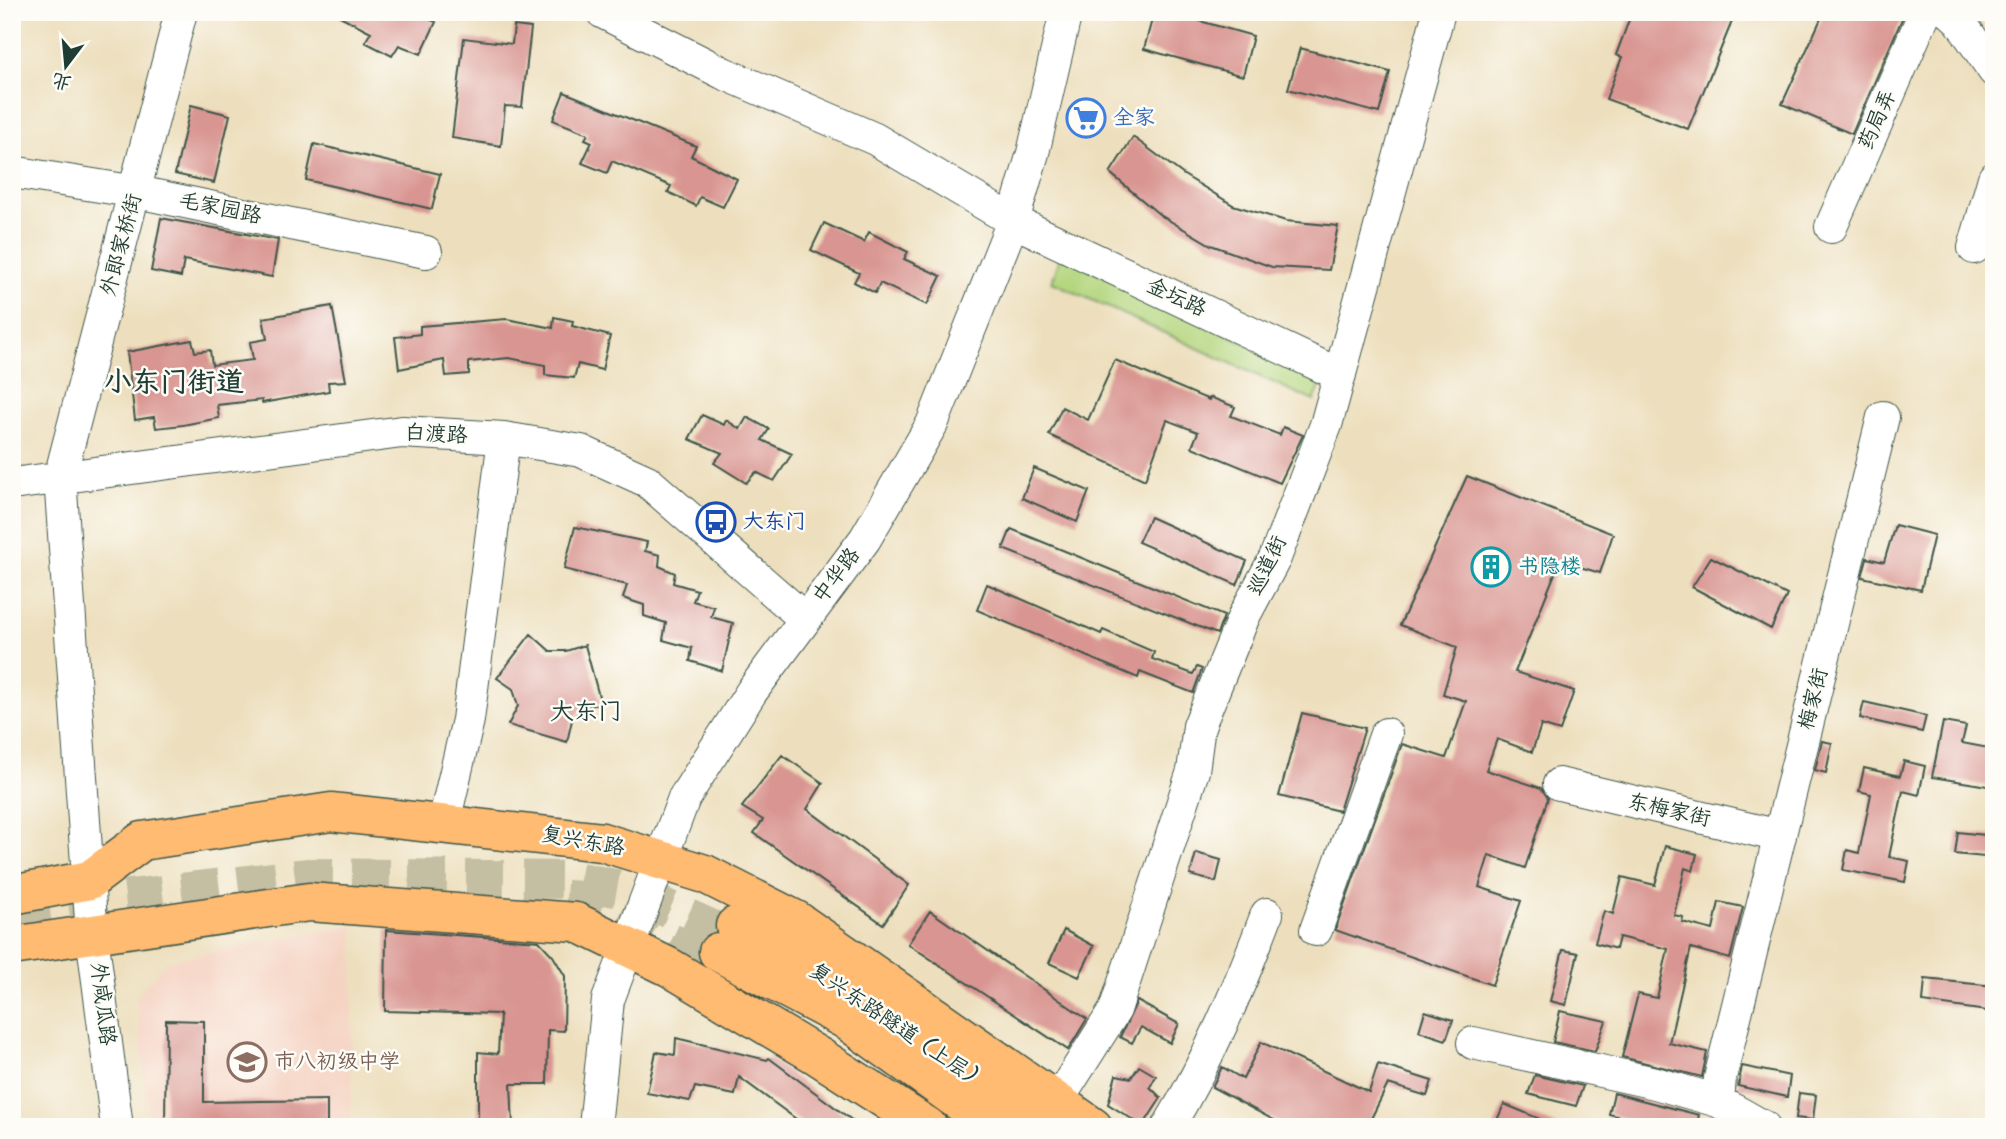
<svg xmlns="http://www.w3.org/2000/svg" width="2006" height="1139" viewBox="0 0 2006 1139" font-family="Kalam,'LXGW WenKai TC',sans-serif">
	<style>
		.built { fill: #f5d3c2 }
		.green { fill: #b4d67e; stroke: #6a8a59; stroke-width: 2 }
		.building { fill: #d99591 }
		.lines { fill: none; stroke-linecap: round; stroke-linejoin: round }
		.major-tunnel { stroke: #c4bfa2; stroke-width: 38; stroke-dasharray: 38 19; stroke-linecap: butt }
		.minor-casing { stroke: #3e5549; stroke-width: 34 }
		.major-casing { stroke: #3e5549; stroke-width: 41 }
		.minor { stroke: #fff; stroke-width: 32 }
		.major { stroke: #febb71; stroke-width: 38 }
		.labels { text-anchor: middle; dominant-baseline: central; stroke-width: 5; stroke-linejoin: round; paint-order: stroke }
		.shop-label { font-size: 21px; fill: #366cbe; stroke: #fdfcf7; text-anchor: start }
		.street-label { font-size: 21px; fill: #1f3d34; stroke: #fdfcf7 }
		.transit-label { font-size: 21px; fill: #164399; stroke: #fdfcf7; text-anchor: start }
		.culture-label { font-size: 21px; fill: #0d838f; stroke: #fdfcf7; text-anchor: start }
		.education-label { font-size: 21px; fill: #785e54; stroke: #fdfcf7; text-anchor: start }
		.quarter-label { font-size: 24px; fill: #1f3d34; stroke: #fdfcf7 }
		.district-label { font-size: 28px; font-weight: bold; fill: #1f3d34; stroke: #fdfcf7 }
	</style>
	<rect width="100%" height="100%" fill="#fdfcf7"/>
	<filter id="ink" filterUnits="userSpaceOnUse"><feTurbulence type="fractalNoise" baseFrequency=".0143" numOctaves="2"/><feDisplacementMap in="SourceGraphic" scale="14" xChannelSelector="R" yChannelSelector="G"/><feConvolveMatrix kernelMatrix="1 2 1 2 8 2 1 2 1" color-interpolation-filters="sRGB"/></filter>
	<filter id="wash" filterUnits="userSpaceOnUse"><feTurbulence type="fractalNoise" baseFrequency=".00686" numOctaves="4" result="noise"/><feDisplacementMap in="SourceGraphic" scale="28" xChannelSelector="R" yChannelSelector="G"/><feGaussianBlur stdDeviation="1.57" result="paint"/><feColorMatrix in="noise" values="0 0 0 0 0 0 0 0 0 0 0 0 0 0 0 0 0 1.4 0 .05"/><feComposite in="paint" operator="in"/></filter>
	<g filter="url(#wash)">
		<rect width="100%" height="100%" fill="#eddfbd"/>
		<path class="built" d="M354 925 351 1127H150L136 997 168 960Z"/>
		<path class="green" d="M1061 255 1323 380 1314 401 1052 282Z"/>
		<g id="blocks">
			<path class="building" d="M332 12H411L436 22 421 54 399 45 392 56 365 42 371 32Z
				M1154 12H1168L1253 36 1243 76 1144 49Z
				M1632 12H1716L1733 19 1688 129 1606 99 1622 57 1616 55Z
				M1824 12H1905L1852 134 1782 104Z
				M514 26 531 28 522 107 505 106 501 146 452 138 464 38 512 44Z
				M1300 48 1390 72 1379 113 1288 89Z
				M564 92 696 146 691 156 737 179 723 207 700 197 696 206 668 192 671 186 612 161 607 173 582 163 592 142 585 139 588 134 553 120Z
				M191 105 230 115 214 183 175 174Z
				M1133 137 1184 175 1233 205 1286 221 1338 226 1329 270 1272 267 1211 245 1160 215 1110 173Z
				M314 144 440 174 432 209 306 180Z
				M161 218 278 240 272 277 184 260 181 277 151 271Z
				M824 223 864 242 869 232 908 252 904 259 941 276 927 305 880 283 875 293 854 282 859 273 811 250Z
				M332 306 346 381 328 382 329 391 262 403V400L217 405 219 418 183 425 156 428 154 417 135 420 127 352 192 340 195 352 210 350 212 365 253 360 250 342 267 339 263 318Z
				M554 317 573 321 572 326 610 336 602 370 578 364 574 378 545 375V365L509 358 469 362V374L446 376 444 360 399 369 395 337 420 334V326L507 319 553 328Z
				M1115 360 1209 400 1210 397 1235 407 1231 416 1280 435 1283 427 1303 435 1280 483 1192 447 1198 432 1167 420 1145 480 1049 435 1062 407 1088 420Z
				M702 415 724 425 726 420 740 429 747 417 769 429 762 440 792 454 774 481 756 472 746 483 714 463 722 453 689 439Z
				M1034 468 1089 491 1077 522 1022 498Z
				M1467 476 1613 534 1600 573 1560 561 1515 672 1574 691 1560 731 1541 725 1532 752 1497 739 1486 770 1541 788 1548 798 1525 868 1489 855 1479 887 1521 901 1492 985 1335 930 1402 744 1446 758 1466 701 1443 694 1457 647 1400 625Z
				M1150 517 1247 561 1237 585 1138 542Z
				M1895 525 1934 535 1921 590 1862 577 1867 558 1884 562Z
				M575 527 647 542 645 551 660 555 659 566 675 573 673 583 697 590 693 601 714 607 711 617 733 623 722 671 690 661 692 648 663 640 666 623 644 616V605L623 598 627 585 564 569Z
				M1011 529 1224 616 1217 634 1003 549Z
				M1711 557 1787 595 1771 629 1692 587Z
				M987 584 1101 634 1103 630 1154 652 1152 659 1193 674 1197 667 1202 669 1193 693 1140 672 1138 678 977 610Z
				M531 634 550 651H566L585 645 601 704 583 707 572 720 567 742 508 725 518 706 513 689 497 678Z
				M1864 702 1926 716 1922 732 1860 718Z
				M1302 713 1365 728 1339 811 1279 796Z
				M1943 722 1966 726 1962 743 1994 749V787L1932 777Z
				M1822 741 1832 743 1826 773 1815 770Z
				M782 755 823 783 807 809 909 885 883 924 754 833 763 820 742 807Z
				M1904 761 1925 766 1919 795 1903 791 1889 857 1909 861 1905 882 1843 870 1847 850 1859 853 1871 794 1859 791 1864 768 1900 776Z
				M1958 832 1994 836V858L1955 854Z
				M1665 846 1697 854 1693 871 1685 868 1674 915 1683 917 1682 922 1713 930 1719 902 1743 907 1730 959 1691 948 1669 1043 1707 1052 1702 1077 1622 1057 1638 994 1657 998 1668 949 1619 937 1616 949 1595 943 1604 911 1613 914 1622 877 1655 885Z
				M1196 853 1221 860 1216 882 1190 875Z
				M930 911 1087 1019 1068 1050 908 944Z
				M386 930 539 941 553 956 565 976 564 1031 548 1030 547 1084H511L513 1127H478V1052L498 1054 500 1014 385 1011Z
				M1064 930 1094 946 1079 977 1049 963Z
				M1563 950 1578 953 1566 1005 1550 1001Z
				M1925 979 1994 986V1012L1923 1002Z
				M1137 1001 1179 1024 1170 1043 1141 1027 1132 1043 1120 1037Z
				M1425 1011 1453 1020 1446 1040 1419 1031Z
				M1560 1011 1606 1021 1595 1051 1553 1042Z
				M166 1020 204 1021V1102L327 1100V1127H165Z
				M676 1038 767 1060 769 1058 861 1127H807L739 1077 735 1095 695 1087 690 1101 647 1093 656 1052 675 1055Z
				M1261 1042 1369 1092 1378 1064 1432 1081 1427 1096 1388 1084 1367 1127H1287L1212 1087 1222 1067 1243 1079Z
				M1139 1066 1156 1076 1150 1087 1161 1098 1143 1126 1108 1104 1116 1075 1131 1078Z
				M1742 1066 1790 1076 1787 1097 1738 1086Z
				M1535 1075 1583 1086 1576 1106 1528 1094Z
				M1614 1093 1699 1115 1696 1127H1658L1609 1114Z
				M1799 1093 1816 1095 1813 1120 1796 1118Z
				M1504 1104 1557 1126 1556 1127H1494Z"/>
		</g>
	</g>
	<g filter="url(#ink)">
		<use href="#blocks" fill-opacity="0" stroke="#3e5549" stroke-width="2"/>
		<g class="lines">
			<path class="major-tunnel" d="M566 899 582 900 747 978
				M12 912 307 877 574 880 626 890 765 953"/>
			<g class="minor-casing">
				<path id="minor" d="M602 12 723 73 875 139 1013 221 1340 375
					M1950 12 1959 20 1994 71
					M12 172 137 192 426 252
					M1831 227 1925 12
					M1974 248 1994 178
					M12 484 402 432 504 438 581 451 647 481 805 619
					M1559 784 1780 836
					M444 822 468 720 504 438
					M1316 930 1386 734
					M1473 1043 1655 1083 1718 1101 1764 1127
					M1718 1101 1720 1078 1883 417
					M1056 1103 1115 1010 1193 771 1199 726 1244 616 1275 558 1326 425 1439 12
					M117 1127 92 935 60 477 181 12
					M595 1127 608 1000 684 798 752 691 865 539 932 424 1013 221 1033 153 1066 12
					M1168 1127C1209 1059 1239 988 1267 914"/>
			</g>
			<g class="major-casing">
				<path id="major" d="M12 895 90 880 142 841 331 812 602 842 705 874 796 920 1093 1127
					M735 926 834 982 1044 1124
					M12 946 309 902 576 922 669 967 818 1056 928 1127
					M718 952 846 1020 995 1127"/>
			</g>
			<use href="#minor" class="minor"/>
			<use href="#major" class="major"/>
		</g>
	</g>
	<defs>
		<g id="supermarket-ring" transform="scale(2.0125)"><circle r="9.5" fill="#fdfcf7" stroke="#3f7fe0" stroke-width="1.5"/><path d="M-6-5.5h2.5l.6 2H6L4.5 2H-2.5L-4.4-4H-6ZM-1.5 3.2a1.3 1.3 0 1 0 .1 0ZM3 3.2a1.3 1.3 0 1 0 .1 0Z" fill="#3f7fe0"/></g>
		<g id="bus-ring" transform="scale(2.0125)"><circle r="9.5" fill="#fdfcf7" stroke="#1a4fb4" stroke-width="1.5"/><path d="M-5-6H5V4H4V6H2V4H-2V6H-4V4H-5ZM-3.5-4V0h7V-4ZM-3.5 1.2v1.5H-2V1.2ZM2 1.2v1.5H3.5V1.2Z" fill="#1a4fb4"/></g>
		<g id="building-ring" transform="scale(2.0125)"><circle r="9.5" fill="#fdfcf7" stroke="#0f9aa8" stroke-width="1.5"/><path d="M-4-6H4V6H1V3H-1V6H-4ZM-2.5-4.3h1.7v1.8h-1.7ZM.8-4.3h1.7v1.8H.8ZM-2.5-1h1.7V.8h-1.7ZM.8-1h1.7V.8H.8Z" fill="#0f9aa8"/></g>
		<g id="school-ring" transform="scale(2.0125)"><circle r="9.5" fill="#fdfcf7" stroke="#8d6e63" stroke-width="1.5"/><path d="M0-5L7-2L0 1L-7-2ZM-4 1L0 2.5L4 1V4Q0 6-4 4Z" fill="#8d6e63"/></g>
	</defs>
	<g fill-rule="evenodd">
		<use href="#supermarket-ring" x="1086" y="118"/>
		<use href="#bus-ring" x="716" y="522"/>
		<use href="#building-ring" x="1491" y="567"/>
		<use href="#school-ring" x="247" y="1062"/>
	</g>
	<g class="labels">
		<g class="shop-label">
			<text x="1113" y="118">全家</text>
		</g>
		<g class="street-label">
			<text transform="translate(1878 120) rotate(-66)">药局弄</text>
			<text transform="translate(220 209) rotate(12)">毛家园路</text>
			<text transform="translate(122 245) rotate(-75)">外郎家桥街</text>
			<text transform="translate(1176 298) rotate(25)">金坛路</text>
			<text transform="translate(436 435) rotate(3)">白渡路</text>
			<text transform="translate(1268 566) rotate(-65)">巡道街</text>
			<text transform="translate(837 576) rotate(-53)">中华路</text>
			<text transform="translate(1814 699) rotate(-76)">梅家街</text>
			<text transform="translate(1669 811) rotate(13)">东梅家街</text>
			<text transform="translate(583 842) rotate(10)">复兴东路</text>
			<text transform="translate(102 1004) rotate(83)">外咸瓜路</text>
			<text transform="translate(893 1024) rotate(34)">复兴东路隧道 (上层)</text>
		</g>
		<g class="transit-label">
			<text x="743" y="522">大东门</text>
		</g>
		<g class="culture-label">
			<text x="1518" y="567">书隐楼</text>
		</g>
		<g class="education-label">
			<text x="274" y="1062">市八初级中学</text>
		</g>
		<g class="quarter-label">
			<text x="586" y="712">大东门</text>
		</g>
		<g class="district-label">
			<text x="174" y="383">小东门街道</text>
		</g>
	</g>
	<rect width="2006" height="1139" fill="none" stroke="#fdfcf7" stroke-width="42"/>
	<g transform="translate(66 66) rotate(196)" stroke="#fdfcf7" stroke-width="5" paint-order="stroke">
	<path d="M0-5L12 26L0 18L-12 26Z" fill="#1f3d34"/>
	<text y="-10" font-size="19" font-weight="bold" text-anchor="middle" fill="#1f3d34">北</text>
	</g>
</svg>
